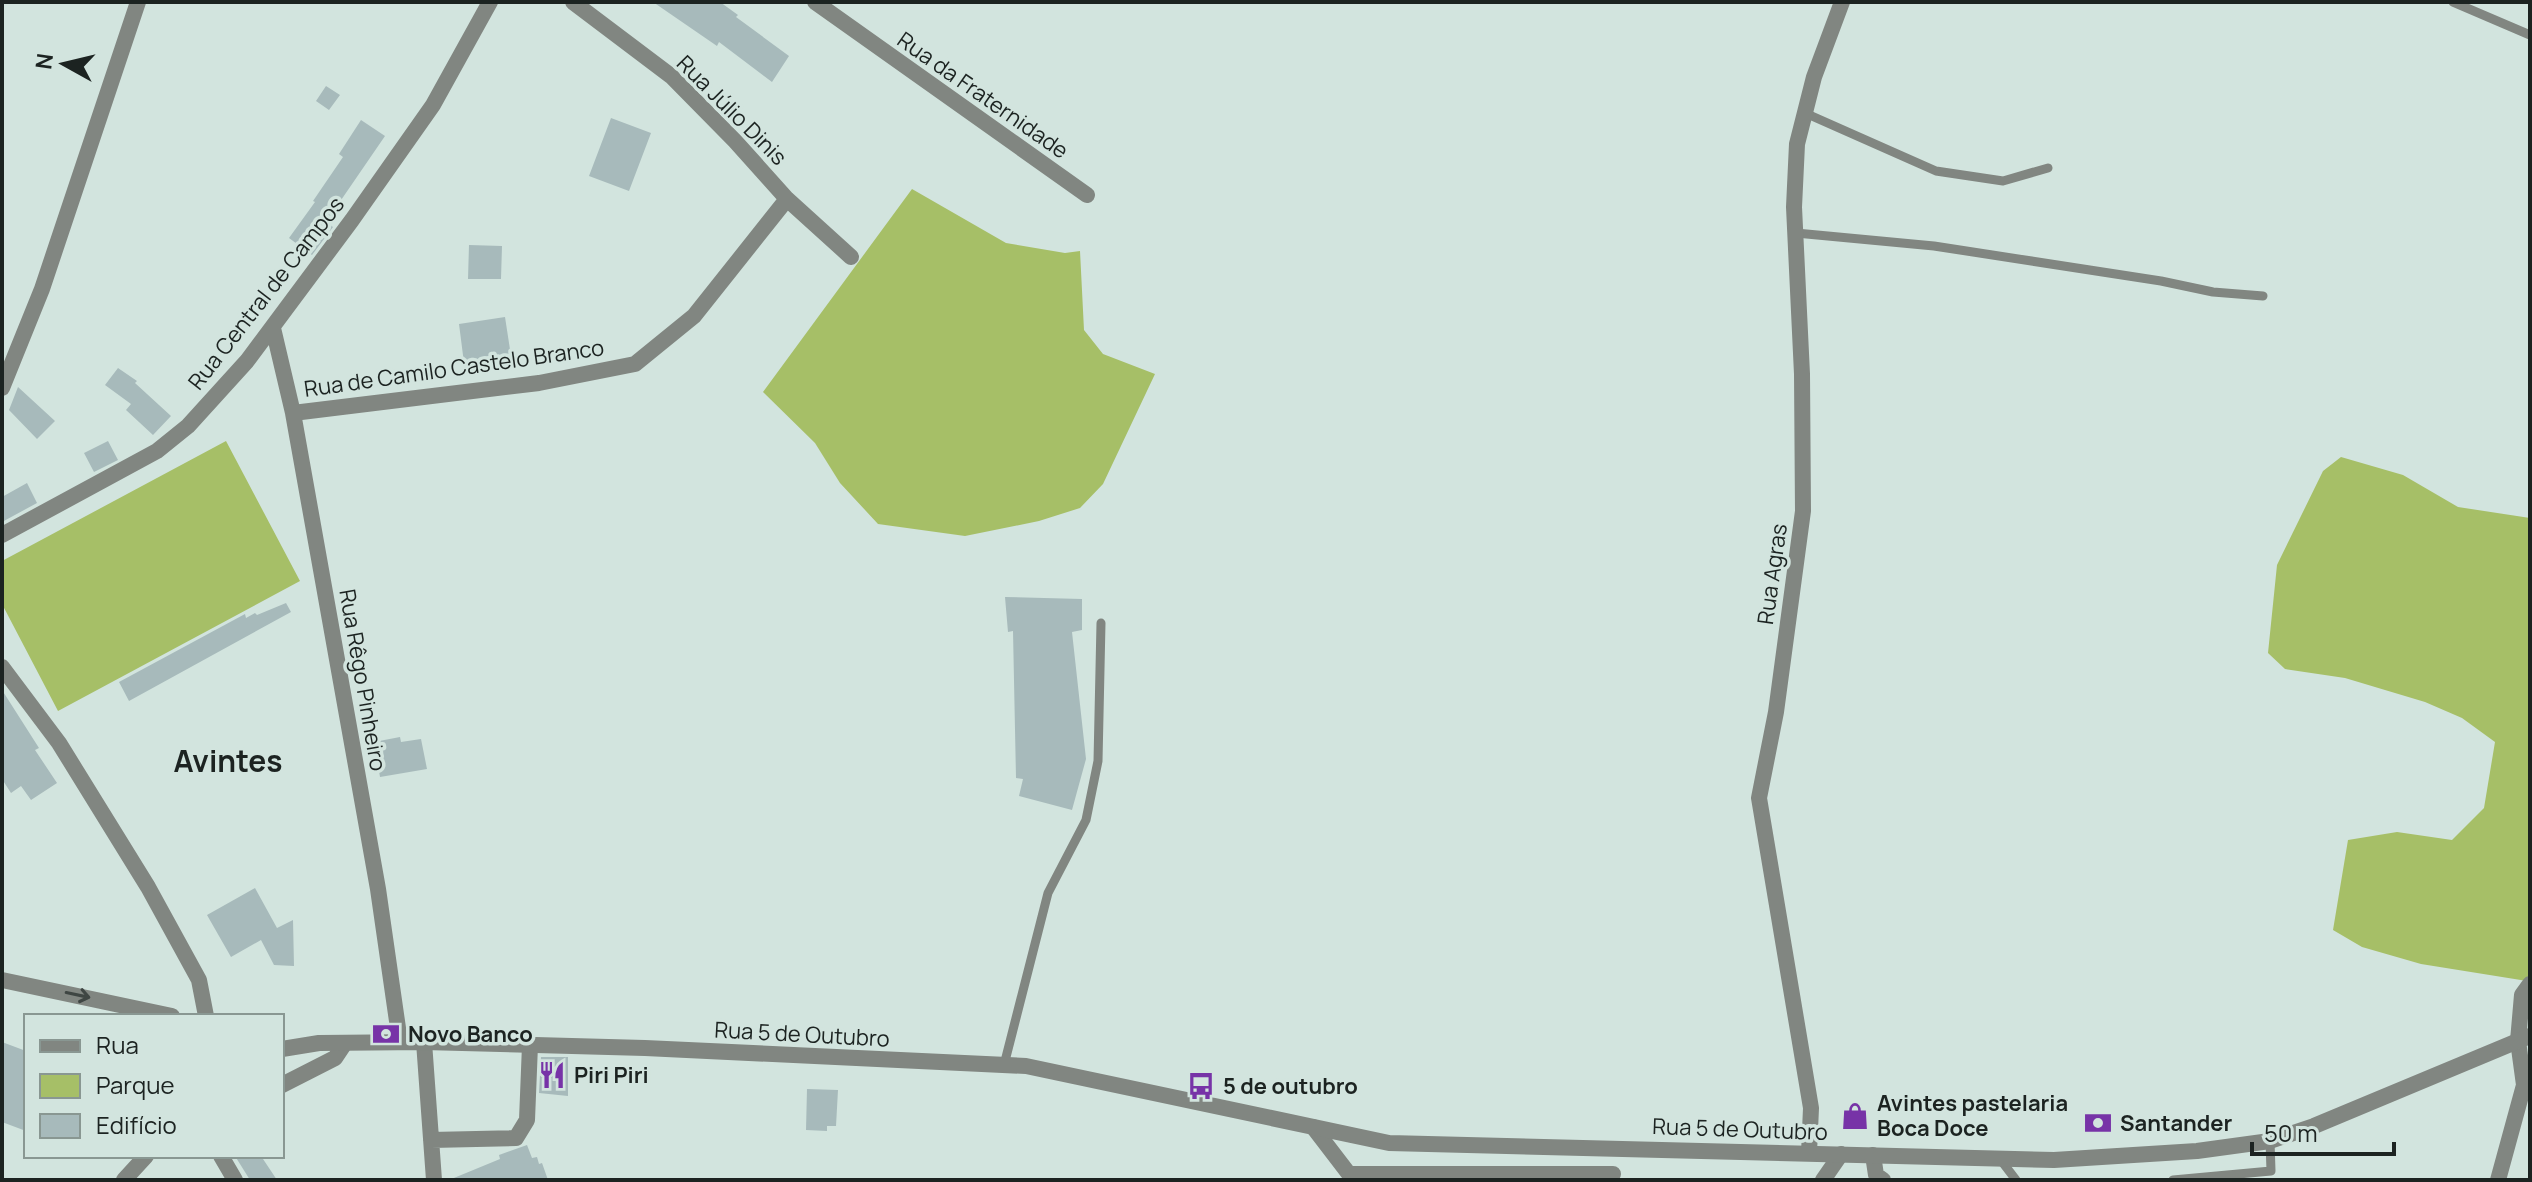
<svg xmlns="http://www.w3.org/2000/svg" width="2532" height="1182" viewBox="0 0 2532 1182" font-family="Manrope,sans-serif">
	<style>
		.green { fill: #a6bf67 }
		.building { fill: #a7babb }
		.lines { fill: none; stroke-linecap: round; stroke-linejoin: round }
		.service { stroke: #818681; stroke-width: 9 }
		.minor { stroke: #818681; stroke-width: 16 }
		.tertiary { stroke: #818681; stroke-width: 16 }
		.oneway { stroke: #3f4643 }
		.labels { text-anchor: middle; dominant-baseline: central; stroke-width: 7; stroke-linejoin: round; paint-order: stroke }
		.street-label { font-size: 22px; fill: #1c2321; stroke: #d2e4de }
		.poi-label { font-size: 22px; font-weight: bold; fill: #1c2321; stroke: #d2e4de; text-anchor: start }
		.district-label { font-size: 30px; font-weight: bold; fill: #1c2321; stroke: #d2e4de }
	</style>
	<rect width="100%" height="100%" fill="#d2e4de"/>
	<path class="green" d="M912 189 1006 243 1065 253 1080 251 1084 330 1103 354 1155 374 1103 484 1080 508 1039 521 965 536 878 524 840 483 815 443 763 392Z
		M226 441 300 581 58 711 2 604V561Z
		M2341 457 2403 475 2458 507 2530 518V977L2527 981 2421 964 2362 947 2333 930 2348 840 2397 832 2452 840 2484 808 2495 742 2462 718 2425 702 2345 678 2285 669 2268 653 2277 565 2323 471Z"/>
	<path class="building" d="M653 2H720L738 15 736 17 789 56 772 82 719 42 717 46Z
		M326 86 340 95 329 110 316 101Z
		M611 118 651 133 629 191 589 176Z
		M361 120 385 136 326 222 333 227 312 255 289 238 315 202 313 201 343 157 339 154Z
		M469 245 502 246 501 279H468Z
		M505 317 511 356 464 363 459 324Z
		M118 368 137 381 135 383 171 416 153 435 126 410 131 404 105 385Z
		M18 387 55 421 37 439 9 410Z
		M108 441 118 460 94 472 84 453Z
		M27 483 37 503 2 522V497Z
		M1005 597 1082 599V630L1072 632 1086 759 1072 810 1019 796 1023 779 1016 778 1013 631 1008 632Z
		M286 603 291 612 129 701 119 682 245 614 246 618 255 613 257 615Z
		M2 690 39 748 35 750 57 783 31 800 21 786 11 793 2 779Z
		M400 737 401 742 421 739 427 769 380 777 374 742Z
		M255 888 277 928 293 920 294 966 274 965 261 940 231 957 207 915Z
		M2 1042 26 1051V1131L2 1122Z
		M541 1057H568V1096L539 1093Z
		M807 1089 838 1090 836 1126H827V1131L806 1130Z
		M527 1145 532 1158 537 1157 539 1164 542 1163 548 1180H449L500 1159 499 1155Z
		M235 1156H261L277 1180H250Z"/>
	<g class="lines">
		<path class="service" d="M2453 2 2530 35
			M1805 113 1936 171 2003 181 2048 168
			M1796 233 1934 246 2161 281 2213 292 2263 296
			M1004 1065 1048 893 1086 820 1098 761 1101 623
			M2000 1159 2016 1180
			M2173 1180 2271 1171 2270 1141"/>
		<path class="minor" d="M573 2 671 76 735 141 787 199 851 257
			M815 2 1087 195
			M273 328 293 413 378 889 400 1042
			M2 388 42 289 138 2
			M293 413 539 383 635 364 694 316 787 199
			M2 535 157 451 188 426 247 361 352 220 433 105 490 2
			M2 667 59 743 148 887 199 980 206 1016
			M424 1042 434 1180
			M282 1085 335 1058 345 1043
			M1313 1127 1349 1174H1613
			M431 1140 516 1138 527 1120 530 1045
			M1809 1153 1811 1108 1759 798 1776 712 1803 511 1802 374 1794 207 1797 144 1814 77 1842 2
			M1873 1155 1876 1175 1883 1180
			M221 1156 235 1180
			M1823 1180 1841 1154
			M2498 1180 2524 1085 2518 1041 2522 995 2530 984"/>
		<path class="tertiary" d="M2 980 172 1016
			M282 1049 319 1043 424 1042 645 1048 1026 1066 1389 1143 2054 1160 2197 1151 2270 1141 2314 1126 2530 1036
			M124 1180 146 1156"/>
	</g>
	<defs><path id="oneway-shaft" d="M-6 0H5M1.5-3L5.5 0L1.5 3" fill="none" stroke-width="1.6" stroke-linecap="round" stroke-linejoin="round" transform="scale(2)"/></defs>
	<use class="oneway" href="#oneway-shaft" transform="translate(78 995) rotate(12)"/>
	<defs>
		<g id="bank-bare" transform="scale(2.16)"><path d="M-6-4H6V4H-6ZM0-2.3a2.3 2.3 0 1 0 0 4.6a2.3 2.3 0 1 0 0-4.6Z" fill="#7733a7" stroke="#d2e4de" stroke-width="2.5" paint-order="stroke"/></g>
		<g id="restaurant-bare" transform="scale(2.16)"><path d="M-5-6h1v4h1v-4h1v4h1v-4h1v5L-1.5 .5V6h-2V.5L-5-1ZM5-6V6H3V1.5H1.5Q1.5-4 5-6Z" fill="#7733a7" stroke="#d2e4de" stroke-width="2.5" paint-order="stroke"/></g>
		<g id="bus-bare" transform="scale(2.16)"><path d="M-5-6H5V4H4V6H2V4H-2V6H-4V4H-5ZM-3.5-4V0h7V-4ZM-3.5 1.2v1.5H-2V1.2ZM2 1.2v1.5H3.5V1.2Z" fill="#7733a7" stroke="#d2e4de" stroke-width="2.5" paint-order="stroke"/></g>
		<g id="shop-bare" transform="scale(2.16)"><path d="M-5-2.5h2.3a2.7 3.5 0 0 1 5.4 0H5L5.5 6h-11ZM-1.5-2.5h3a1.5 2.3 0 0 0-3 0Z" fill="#7733a7" stroke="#d2e4de" stroke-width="2.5" paint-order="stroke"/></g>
	</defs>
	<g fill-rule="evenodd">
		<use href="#bank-bare" x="386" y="1034"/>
		<use href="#restaurant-bare" x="552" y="1075"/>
		<use href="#bus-bare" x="1201" y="1086"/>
		<use href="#shop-bare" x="1855" y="1116"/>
		<use href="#bank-bare" x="2098" y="1123"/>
	</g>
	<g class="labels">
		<g class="street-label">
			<text transform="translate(983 95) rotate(35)">Rua da Fraternidade</text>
			<text transform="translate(732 110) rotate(45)">Rua Júlio Dinis</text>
			<text transform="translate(266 293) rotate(-52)">Rua Central de Campos</text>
			<text transform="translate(454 368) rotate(-8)">Rua de Camilo Castelo Branco</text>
			<text transform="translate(1772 574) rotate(-82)">Rua Agras</text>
			<text transform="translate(363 680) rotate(80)">Rua Rêgo Pinheiro</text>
			<text transform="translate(802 1034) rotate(3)">Rua 5 de Outubro</text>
			<text transform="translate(1740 1129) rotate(2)">Rua 5 de Outubro</text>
		</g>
		<g class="poi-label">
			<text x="408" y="1034">Novo Banco</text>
			<text x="574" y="1075">Piri Piri</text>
			<text x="1223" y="1086">5 de outubro</text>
			<text x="1877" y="1103">Avintes pastelaria<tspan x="1877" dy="25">Boca Doce</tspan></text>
			<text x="2120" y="1123">Santander</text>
		</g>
		<g class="district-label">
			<text x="228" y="760">Avintes</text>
		</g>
	</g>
	<rect width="2532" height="1182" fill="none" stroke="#1c2321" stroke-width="8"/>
	<rect x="24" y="1014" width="260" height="144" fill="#d2e4de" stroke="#899792" stroke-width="2"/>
	<rect x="40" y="1040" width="40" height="12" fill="#818681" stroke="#899792" stroke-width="2"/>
	<text x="96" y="1054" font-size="24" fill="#1c2321">Rua</text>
	<rect x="40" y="1074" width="40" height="24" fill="#a6bf67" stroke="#899792" stroke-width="2"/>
	<text x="96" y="1094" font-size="24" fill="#1c2321">Parque</text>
	<rect x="40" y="1114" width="40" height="24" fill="#a7babb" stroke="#899792" stroke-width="2"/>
	<text x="96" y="1134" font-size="24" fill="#1c2321">Edifício</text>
	<g transform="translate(64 64) rotate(278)" stroke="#d2e4de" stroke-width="6" paint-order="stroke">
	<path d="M0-6L14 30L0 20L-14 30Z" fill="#1c2321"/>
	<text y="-12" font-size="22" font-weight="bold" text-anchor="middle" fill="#1c2321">N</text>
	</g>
	<path d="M2252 1142v12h142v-12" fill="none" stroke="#1c2321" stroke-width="4"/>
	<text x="2264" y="1142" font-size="24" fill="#1c2321" stroke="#d2e4de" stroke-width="6" paint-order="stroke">50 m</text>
</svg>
